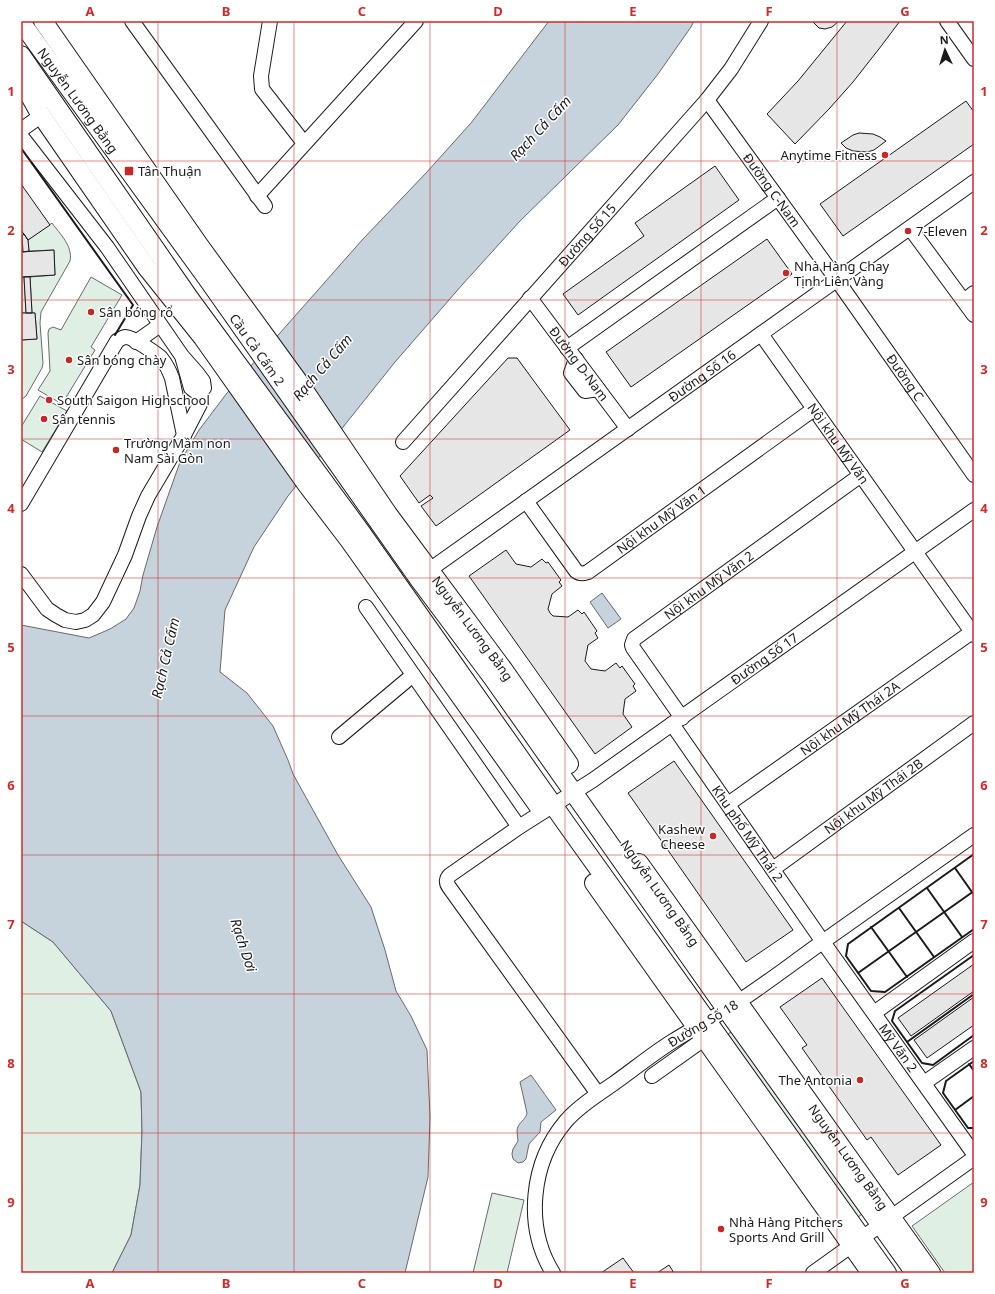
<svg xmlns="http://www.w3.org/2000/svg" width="995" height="1294" viewBox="0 0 995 1294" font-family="'Noto Sans',sans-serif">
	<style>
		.green { fill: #e0efe3; stroke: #6a6a6a }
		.water { fill: #c6d2dc; stroke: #6a6a6a }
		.building { fill: #e6e6e6; stroke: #1a1a1a }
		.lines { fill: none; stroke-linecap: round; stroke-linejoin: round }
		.minor-casing { stroke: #1a1a1a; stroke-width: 16 }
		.major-casing { stroke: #1a1a1a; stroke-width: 20 }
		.minor { stroke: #fff; stroke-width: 14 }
		.major { stroke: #fff; stroke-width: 18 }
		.wall { stroke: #1a1a1a; stroke-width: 2 }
		.grid { fill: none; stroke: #d62828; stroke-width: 1; stroke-opacity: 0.55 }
		.poi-dot { fill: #c62828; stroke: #fff; stroke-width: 1.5 }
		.labels { text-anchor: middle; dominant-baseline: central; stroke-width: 3; stroke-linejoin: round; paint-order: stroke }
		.street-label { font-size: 13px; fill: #1a1a1a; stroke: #fff }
		.poi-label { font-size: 13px; fill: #1a1a1a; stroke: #fff; text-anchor: start }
		.water-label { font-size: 14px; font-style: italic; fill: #1a1a1a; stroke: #fff }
		.neatline { fill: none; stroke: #d62828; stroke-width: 1.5 }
		.grid-label { font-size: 13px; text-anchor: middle; font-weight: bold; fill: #d62828 }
	</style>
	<rect width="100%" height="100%" fill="#fff"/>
	<path class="green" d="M52 223C60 234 73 246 70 261L41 312 40 323 43 363 42 368 26 396 21 400V340L37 339 35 313H32L30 277 55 275 54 250 29 251 28 240Z
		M21 277H24L26 313H21Z
		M91 277 122 295 91 347 95 350 62 404 38 390 50 371 48 333 49 329 53 327 61 330Z
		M40 396 67 411 42 452 21 439V427Z
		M21 921 53 942 111 1011 141 1092 142 1131 140 1185 131 1235 112 1273H21Z
		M733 1032 862 1214 858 1217 728 1035 729 1033Z
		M974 1182V1273H945L912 1226Z
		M492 1193 524 1200 507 1273H473Z"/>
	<path class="water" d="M549 21H694L691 27 658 74 618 125 520 221 462 285 395 362 288 496 254 547 225 610 220 672 247 693 273 726 288 760 293 774 338 855 371 907 385 950 396 991 411 1016 427 1050 430 1117 428 1177 405 1273H112L131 1235 140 1185 142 1131 141 1092 111 1011 53 942 21 921V625L89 638 110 629 126 619 134 608 140 591 143 575 157 527 180 462 199 430 227 393 363 239 426 173 471 123Z
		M602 593 621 619 608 628 590 602Z
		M531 1075 556 1110 541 1122 540 1132 529 1144 526 1159 523 1162 518 1163 513 1159 512 1154 513 1149 518 1141C518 1138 517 1134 517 1131 517 1123 526 1120 527 1113L520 1082Z"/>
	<path class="building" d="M812 21H839L832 27 825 29 819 28Z
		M847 21H900L882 45 853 82 829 109 795 144 767 114 798 81Z
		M966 101 974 112V144L843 236 820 204Z
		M859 133 873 134 880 137 886 141 874 150 867 152 853 151 846 148 841 143 853 135Z
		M715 166 739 200 578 315 563 294 644 236 635 223Z
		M21 184 50 225 28 240 21 230Z
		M24 234 28 240 29 251 23 252 22 236Z
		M767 239 792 274 631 387 606 352Z
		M54 250 55 275 21 277V252Z
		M24 277H30L32 313H26Z
		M21 313H35L37 339 21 340Z
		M508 358H517L570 430 436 526 421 506 433 498 430 495 419 503 400 476Z
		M506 550 516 564 531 567 542 559 546 563 548 562 561 580 559 582 562 586 552 594 548 609 550 613 553 616 568 617 578 610 582 614 584 612 597 631 595 633 598 638 588 645 585 661 591 669 605 671 616 663 620 668 622 666 635 684 633 686 636 691 625 699 623 714 632 727 595 754 469 576Z
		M674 761 793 930 746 962 628 793Z
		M974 964V991L911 1036 898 1018Z
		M822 978 941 1145 898 1175 871 1137 867 1140 802 1048 807 1045 780 1007Z
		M974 997V1025L927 1058 914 1040Z
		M623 1258 634 1273H601Z
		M669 1265 674 1273H657Z"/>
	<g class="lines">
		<g class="minor-casing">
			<g id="minor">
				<path d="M132 21 265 206"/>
				<path d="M270 21 261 76 262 89 304 143"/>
				<path d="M947 21 974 59"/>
				<path id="s1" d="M707 100 837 280 974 475"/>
				<path d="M21 130 42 115"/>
				<path d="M21 136 107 247 182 356 197 373 203 381 204 388 200 392 195 391 191 388 182 356"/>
				<path d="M257 196 416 21"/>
				<path d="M910 228 974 315"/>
				<path id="s2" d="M530 298 628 429"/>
				<path d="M964 301 974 293"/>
				<path id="s3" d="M761 334 974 635"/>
				<path d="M136 342 160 325"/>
				<path d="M567 348 778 198"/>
				<path d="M576 359 571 373 585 391 598 389"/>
				<path d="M184 435 200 404V392"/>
				<path id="s4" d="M403 442 707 100 731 69 761 21"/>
				<path id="s5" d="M526 501 576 571C580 574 583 574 588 572L814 409"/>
				<path d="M21 504 117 341C120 339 123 337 126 337 132 337 157 354 161 358 166 364 169 370 172 378L184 435 148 496 139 516 125 555 103 602 93 615 85 620 76 622 65 620 56 615 47 609 21 574"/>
				<path id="s6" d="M421 576 974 182"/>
				<path d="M366 607 519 827"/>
				<path id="s7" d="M682 718 633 648 632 645 634 639 861 475"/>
				<path id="s8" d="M672 724 823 942 974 1154"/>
				<path d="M339 737 413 675"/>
				<path id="s9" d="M728 804 972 632"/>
				<path id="s10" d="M773 869 974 723"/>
				<path d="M874 1013 974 941"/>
				<path d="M652 1076 704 1039"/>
				<path d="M924 1083 974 1048"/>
				<path id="s11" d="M598 1094 449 887C446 883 446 879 450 875L519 827 593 780 974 510"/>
				<path id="s12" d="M553 1273C524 1226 531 1162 566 1121 579 1106 597 1095 613 1084 633 1070 652 1054 673 1041 694 1028 717 1016 738 1002 764 985 789 966 814 948 867 910 921 873 974 835"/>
				<path d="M813 1273 974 1158"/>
			</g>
		</g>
		<g class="major-casing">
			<g id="major">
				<path id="s13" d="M43 21 199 245 298 381 388 514 503 669 569 764"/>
				<path id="s14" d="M21 22 206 277 418 578 492 677 726 1009 915 1273"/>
				<path d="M21 55 190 299 361 532 565 822 887 1273"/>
				<path d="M21 80 39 112 147 268 203 338 307 485 349 540 539 807"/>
				<path id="s15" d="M639 863 931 1273"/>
				<path d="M594 883 871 1273"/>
			</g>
		</g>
		<use href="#minor" class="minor"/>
		<use href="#major" class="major"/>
		<path class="wall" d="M21 148 133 305 115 335
			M974 854 848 944 846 956 871 991 885 992 974 929
			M955 868 974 895
			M927 888 962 937
			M899 908 934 957
			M871 927 907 977
			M974 955 895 1011 892 1021 907 1042 974 994
			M858 973 974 891
			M907 1042 922 1063 933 1065 974 1035
			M974 1061 946 1081 943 1093 968 1128H974
			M969 1064 974 1071
			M955 1110 974 1096"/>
	</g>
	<path class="grid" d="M158 21V1273M294 21V1273M430 21V1273M565 21V1273M701 21V1273M837 21V1273M21 161H974M21 300H974M21 439H974M21 578H974M21 716H974M21 855H974M21 994H974M21 1133H974"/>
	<g class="poi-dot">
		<circle cx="885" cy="155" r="4"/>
		<rect x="124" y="166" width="10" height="10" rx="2"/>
		<circle cx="908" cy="231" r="4"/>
		<circle cx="786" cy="273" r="4"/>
		<circle cx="91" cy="312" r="4"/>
		<circle cx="69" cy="360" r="4"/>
		<circle cx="49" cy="400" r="4"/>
		<circle cx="44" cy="419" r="4"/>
		<circle cx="116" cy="450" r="4"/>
		<circle cx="713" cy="836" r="4"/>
		<circle cx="860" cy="1080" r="4"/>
		<circle cx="721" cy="1229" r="4"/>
	</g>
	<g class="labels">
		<g class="street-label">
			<text stroke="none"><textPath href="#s14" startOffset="97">Nguyễn Lương Bằng</textPath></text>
			<text stroke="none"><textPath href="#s1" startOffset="111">Đường C-Nam</textPath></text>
			<text stroke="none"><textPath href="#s4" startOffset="277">Đường Số 15</textPath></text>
			<text stroke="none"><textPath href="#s14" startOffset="404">Cầu Cả Cấm 2</textPath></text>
			<text stroke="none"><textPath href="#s2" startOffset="82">Đường D-Nam</textPath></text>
			<text stroke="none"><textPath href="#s6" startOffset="345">Đường Số 16</textPath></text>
			<text stroke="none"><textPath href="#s1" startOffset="341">Đường C</textPath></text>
			<text stroke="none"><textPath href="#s3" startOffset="134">Nội khu Mỹ Văn</textPath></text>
			<text stroke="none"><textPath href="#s5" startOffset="189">Nội khu Mỹ Văn 1</textPath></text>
			<text stroke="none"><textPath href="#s7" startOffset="187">Nội khu Mỹ Văn 2</textPath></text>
			<text stroke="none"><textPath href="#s13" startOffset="744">Nguyễn Lương Bằng</textPath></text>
			<text stroke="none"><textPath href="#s11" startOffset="650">Đường Số 17</textPath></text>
			<text stroke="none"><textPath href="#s9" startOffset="149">Nội khu Mỹ Thái 2A</textPath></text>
			<text stroke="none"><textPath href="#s10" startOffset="124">Nội khu Mỹ Thái 2B</textPath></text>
			<text stroke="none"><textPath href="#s8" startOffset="133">Khu phố Mỹ Thái 2</textPath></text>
			<text transform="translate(660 893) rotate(55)">Nguyễn Lương Bằng</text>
			<text stroke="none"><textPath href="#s12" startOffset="331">Đường Số 18</textPath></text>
			<text stroke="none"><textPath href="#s8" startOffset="395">Mỹ Văn 2</textPath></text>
			<text stroke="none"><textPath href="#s15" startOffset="361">Nguyễn Lương Bằng</textPath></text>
		</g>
		<g class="poi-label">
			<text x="877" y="155" text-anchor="end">Anytime Fitness</text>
			<text x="138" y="171">Tân Thuận</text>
			<text x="916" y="231">7-Eleven</text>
			<text x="794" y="266">Nhà Hàng Chay<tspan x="794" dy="15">Tịnh Liên Vàng</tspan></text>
			<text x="99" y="312">Sân bóng rổ</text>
			<text x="77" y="360">Sân bóng chày</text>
			<text x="57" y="400">South Saigon Highschool</text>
			<text x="52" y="419">Sân tennis</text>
			<text x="124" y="443">Trường Mầm non<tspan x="124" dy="15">Nam Sài Gòn</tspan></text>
			<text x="705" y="829" text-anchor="end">Kashew<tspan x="705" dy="15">Cheese</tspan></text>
			<text x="852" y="1080" text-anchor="end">The Antonia</text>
			<text x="729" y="1222">Nhà Hàng Pitchers<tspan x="729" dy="15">Sports And Grill</tspan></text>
		</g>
		<g class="water-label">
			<text transform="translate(540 128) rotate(-47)">Rạch Cả Cấm</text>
			<text transform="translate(322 367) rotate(-49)">Rạch Cả Cấm</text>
			<text transform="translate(165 658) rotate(-77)">Rạch Cả Cấm</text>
			<text transform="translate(244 945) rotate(72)">Rạch Dơi</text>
		</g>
	</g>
	<rect width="995" height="1294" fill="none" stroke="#ffffff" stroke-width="44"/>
	<g transform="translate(945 50) rotate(356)" stroke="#ffffff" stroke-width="3" paint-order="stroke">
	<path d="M0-3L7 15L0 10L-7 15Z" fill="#1a1a1a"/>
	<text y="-6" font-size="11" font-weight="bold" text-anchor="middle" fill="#1a1a1a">N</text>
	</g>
	<rect x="22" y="22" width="951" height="1250" class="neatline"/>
	<g class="grid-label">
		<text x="90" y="16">A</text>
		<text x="226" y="16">B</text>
		<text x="362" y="16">C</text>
		<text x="498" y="16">D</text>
		<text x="633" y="16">E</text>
		<text x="769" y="16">F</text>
		<text x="905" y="16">G</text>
		<text x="11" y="96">1</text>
		<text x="984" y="96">1</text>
		<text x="11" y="235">2</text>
		<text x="984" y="235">2</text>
		<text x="11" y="374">3</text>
		<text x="984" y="374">3</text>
		<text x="11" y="513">4</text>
		<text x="984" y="513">4</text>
		<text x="11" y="652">5</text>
		<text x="984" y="652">5</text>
		<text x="11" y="790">6</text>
		<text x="984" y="790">6</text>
		<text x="11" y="929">7</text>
		<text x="984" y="929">7</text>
		<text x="11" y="1068">8</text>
		<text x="984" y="1068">8</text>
		<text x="11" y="1207">9</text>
		<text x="984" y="1207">9</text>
		<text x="90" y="1288">A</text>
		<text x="226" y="1288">B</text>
		<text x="362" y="1288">C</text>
		<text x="498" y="1288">D</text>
		<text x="633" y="1288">E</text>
		<text x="769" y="1288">F</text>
		<text x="905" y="1288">G</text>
	</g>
</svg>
